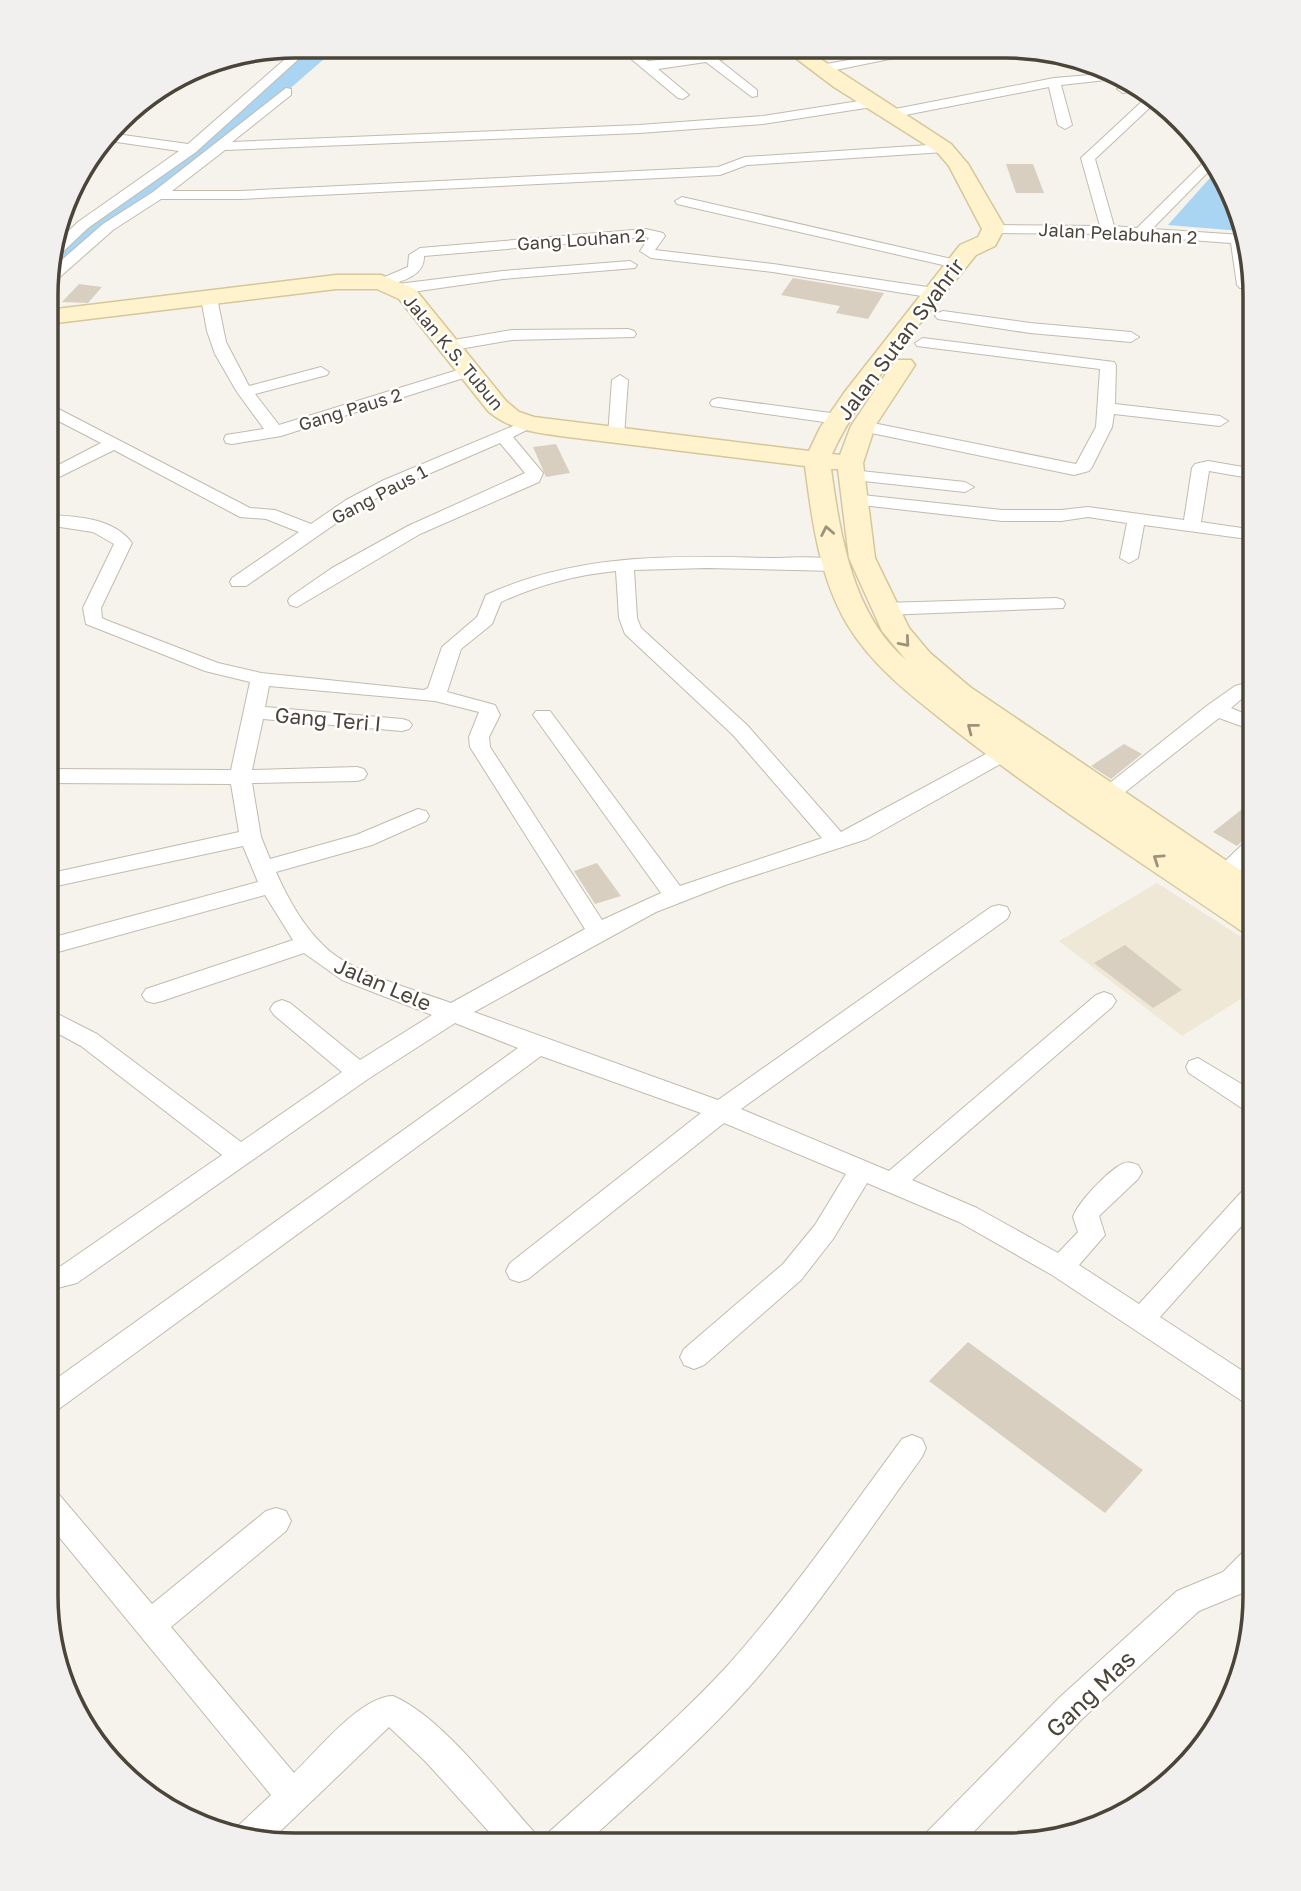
<svg xmlns="http://www.w3.org/2000/svg" width="1301" height="1891" viewBox="0 0 1301 1891" font-family="'Golos Text',sans-serif">
	<style>
		.education { fill: #efe8d6 }
		.water { fill: #a9d4f2 }
		.lines { fill: none; stroke-linecap: round; stroke-linejoin: round }
		.river { fill: #a9d4f2; fill-rule: evenodd }
		.building { fill: #d8cfc1 }
		.street-casing { stroke: #c2bbae; stroke-width: 2 }
		.secondary-casing { stroke: #d6c79b; stroke-width: 3 }
		.street { fill: #fff; fill-rule: evenodd }
		.secondary { fill: #fff3cd; fill-rule: evenodd }
		.oneway { stroke: #9c937c }
		.labels { text-anchor: middle; dominant-baseline: central; stroke-width: 5; stroke-linejoin: round; paint-order: stroke }
		.far-street-label { font-size: 18px; fill: #4b4439; stroke: #fff }
		.street-label { font-size: 21px; fill: #4b4439; stroke: #fff }
		.near-street-label { font-size: 24px; fill: #4b4439; stroke: #fff }
		.rim { fill: none; stroke: #4b4439; stroke-width: 3.5 }
	</style>
	<rect width="100%" height="100%" fill="#f6f3ec"/>
	<path class="education" d="M1157 883 1255 946V990L1182 1036 1059 941Z"/>
	<path class="water" d="M1217 170 1230 185 1241 231 1168 225Z"/>
	<g class="lines">
		<path class="river" d="M313 46H339L225 145 161 196 104 233 59 274 48 277V262L52 249 84 221 141 184Z"/>
	</g>
	<path class="building" d="M1006 164H1033L1044 193H1016Z
		M793 278 884 293 868 319 836 313 840 306 781 295Z
		M79 284 102 287 88 303 62 302Z
		M556 444 570 473 546 477 533 447Z
		M1124 744 1142 754 1111 779 1091 766Z
		M1255 799V836L1245 838 1237 846 1213 832Z
		M597 863 621 896 595 904 574 871Z
		M1125 945 1182 990 1153 1008 1094 963Z
		M968 1342 1143 1470 1105 1513 929 1381Z"/>
	<g class="lines">
		<g class="street-casing">
			<path id="street" d="M300 46H313L196 152 88 228 54 260 48 261 54 245 78 222 179 151 103 140 109 133 188 144Z
				M753 47H781L775 51 719 60 757 90V96L752 97 706 62 658 69 689 95 683 99 678 98 624 53 630 49 648 61 699 56 697 53 703 49 711 54Z
				M920 47H948L821 73 815 69 821 65Z
				M1102 74 1115 79 1061 85 1072 125 1065 129 1058 125 1049 87 890 118 883 114 890 110 1054 78Z
				M1129 85 1141 90 1123 93 1117 89Z
				M286 88 291 89V95L232 142 639 125 763 116 872 99 878 103 872 107 763 124 639 133 225 150 172 191H240L718 167 745 157 944 144 951 148 944 152 747 165 720 175 240 199H161L113 230 53 283 48 284V272L103 224 153 192Z
				M1150 94 1159 99 1095 159 1114 226 1137 228 1208 158 1214 166 1152 229 1242 235 1251 275 1250 288H1240L1237 285 1231 243 1108 234 993 233 986 229 993 225 1100 226 1081 158Z
				M682 197 956 260 963 264 956 268 677 204 675 201Z
				M646 229 663 233 665 236 655 250 773 264 934 288 942 293 934 298 773 272 651 258 640 251 649 238 646 237 424 256C425 277 399 282 381 287L373 282 408 267 409 255 420 248Z
				M630 261 637 265 635 268 503 279 398 294 390 289 398 284 503 271Z
				M209 293 217 298 226 342 249 386 321 367 329 372 327 375 255 394 279 425 461 369H473L475 372 473 375 281 436 232 444 226 443 224 439 226 435 264 429 237 392 215 354 207 331 201 298Z
				M943 311 1030 323 1131 332 1139 337 1131 342 1030 333 938 319 935 316 938 313Z
				M628 329 634 331 636 334 634 337 512 340 448 351 440 346 448 341 512 330Z
				M923 338 1114 362 1116 365 1115 404 1220 416 1228 421 1220 426 1114 414 1112 427 1092 467 1089 471 1074 475 857 430 855 426 857 422 863 421 1076 464 1096 427 1100 369 917 346 915 343Z
				M620 375 628 380 624 436 616 441 608 436 612 380Z
				M718 398 838 414 846 419 838 424 712 406 710 403 712 400Z
				M47 403 250 508 275 510 311 524 346 500 384 480 530 419 536 420 538 424 513 437 543 473 539 482 420 534 297 607 290 605 288 601 290 597 332 568 408 526 525 473 500 443 396 488 358 508 246 586H232L230 582 232 578 299 532 266 519 240 517 114 450 47 483V471L101 443 47 415Z
				M1208 461 1255 469V479L1209 471 1201 522 1255 530V540L1144 525 1138 558 1129 563 1120 558 1127 523 1088 517 1061 521H1002L853 504 844 499 853 494 1002 510H1061L1088 507 1184 520 1192 468 1195 464Z
				M851 470 965 482 974 487 965 492 845 479 842 475Z
				M47 515C76 516 114 518 132 543L101 608 102 618 106 620 218 663 261 673 424 690 428 688 442 647 477 617 486 595C575 554 671 555 767 558 791 558 819 555 842 561L845 565 836 571 707 568 634 570 637 618 641 628 747 725 841 832 997 748H1011L1014 753 1011 758 867 839 728 884 656 912 474 1012 718 1100 991 907 999 905 1007 907 1010 913 1007 919 741 1109 889 1171 1096 995 1104 992 1112 995 1116 1001 1112 1007 912 1180 977 1208 1058 1253 1078 1232 1073 1217C1078 1202 1108 1171 1122 1164 1128 1161 1132 1163 1138 1165L1142 1172 1138 1179 1099 1216 1105 1235 1079 1265 1139 1304 1246 1187 1255 1184V1211L1160 1317 1255 1379V1406L1245 1403 1052 1275 959 1222 867 1183 833 1239 801 1280 704 1365 694 1369 684 1365 680 1357 684 1349 783 1264 815 1225 846 1174 724 1123 528 1279 519 1282 510 1279 506 1271 510 1263 701 1113 541 1056 56 1411 46 1414V1386L518 1048 455 1023 368 1079 77 1283 46 1291V1269L61 1266 222 1155 81 1046 46 1027V1008L97 1034 241 1142 342 1072 274 1015 270 1009 274 1003 282 1000 290 1003 360 1060 432 1015 342 980 304 953 162 1001 154 1003 146 1001 142 995 146 989 293 940 265 895 47 955V939L258 882 243 846 47 888V874L239 832 231 784 47 783V769L231 770 250 682 205 671 86 624 83 608 114 544 93 532 47 525ZM616 571 619 618 625 634 733 735 822 838 680 886 550 711H536L533 715 536 719 661 893 602 920 490 747 489 737 500 715 495 705 447 692 461 649 492 624 501 602C538 585 575 575 616 571ZM269 686 435 701 479 712 469 737 470 747 585 929 451 1003C416 990 348 972 323 945 303 926 287 897 276 872L372 845 426 821 429 816 426 811 418 809 356 835 270 859 261 837 252 783 357 781 364 779 367 774 364 769 357 767 252 770 263 719 402 731 409 729 412 725 409 721 402 719 265 707Z
				M1056 598 1063 600 1065 604 1063 608 884 615 875 609 884 603Z
				M1242 684 1249 686 1252 690 1231 708 1255 718V731L1219 718 1115 800H1101L1097 795 1101 790 1208 705 1235 686Z
				M1255 838V857C1244 869 1233 885 1216 880L1213 875 1216 870 1247 840Z
				M1198 1058 1255 1092V1113L1246 1111 1189 1073 1186 1067 1189 1061Z
				M912 1435 922 1439 926 1448 922 1457C866 1534 813 1615 750 1686 699 1743 641 1793 585 1844H544L549 1832C610 1777 674 1724 729 1664 792 1593 846 1515 902 1439Z
				M46 1487 56 1491 152 1604 266 1511 276 1508 286 1511 291 1521 286 1531 171 1627 294 1773C317 1751 361 1696 393 1696 441 1716 498 1792 534 1832L539 1844H500L426 1762 389 1727 268 1843 236 1832 238 1826 271 1795 46 1521Z
				M1255 1547V1582L1245 1592 1199 1611 1082 1719 961 1845H922L926 1833 1060 1697 1177 1591 1223 1572 1244 1551Z"/>
		</g>
		<g class="secondary-casing">
			<path id="secondary" d="M781 47H802L951 144 968 164 1003 224 1004 229 995 246 976 255C928 315 864 385 832 454L840 455 851 426 895 360H911L915 365 875 426 863 463 875 558 909 628 930 653 970 687 1255 880V906L1250 905 1255 908V935L1243 932C1147 866 1048 803 956 731 916 699 874 669 847 624 819 576 812 520 805 466L568 437C539 433 511 431 488 411L399 299 377 289H336L48 324V310L336 275H381L415 289 506 401 519 412 534 417 809 451 820 428 844 393 960 245 978 237 982 229 949 166 937 152 834 87ZM831 469H838L849 558 882 631 906 660C852 614 840 534 831 469Z"/>
		</g>
		<use href="#street" class="street"/>
		<use href="#secondary" class="secondary"/>
	</g>
	<defs><path id="oneway-chevron" d="M-2-3.5L2.5 0L-2 3.5" fill="none" stroke-width="1.6" stroke-linecap="round" stroke-linejoin="round" transform="scale(1.75)"/></defs>
	<g class="oneway">
		<use href="#oneway-chevron" transform="translate(827 531) rotate(-101)"/>
		<use href="#oneway-chevron" transform="translate(905 642) rotate(49)"/>
		<use href="#oneway-chevron" transform="translate(972 728) rotate(-142)"/>
		<use href="#oneway-chevron" transform="translate(1158 859) rotate(-146)"/>
	</g>
	<g class="labels">
		<g class="far-street-label">
			<text transform="translate(1118 233) rotate(3)">Jalan Pelabuhan 2</text>
			<text transform="translate(581 239) rotate(-4)">Gang Louhan 2</text>
			<text transform="translate(454 352) rotate(50)">Jalan K.S. Tubun</text>
			<text transform="translate(350 409) rotate(-17)">Gang Paus 2</text>
			<text transform="translate(379 494) rotate(-28)">Gang Paus 1</text>
		</g>
		<g class="street-label">
			<text transform="translate(900 339) rotate(-53)">Jalan Sutan Syahrir</text>
			<text transform="translate(328 719) rotate(5)">Gang Teri I</text>
			<text transform="translate(383 984) rotate(23)">Jalan Lele</text>
		</g>
		<g class="near-street-label">
			<text transform="translate(1090 1693) rotate(-44)">Gang Mas</text>
		</g>
	</g>
	<path d="M0 0H1301V1891H0ZM295 58H1006A237 237 0 0 1 1243 295V1596A237 237 0 0 1 1006 1833H295A237 237 0 0 1 58 1596V295A237 237 0 0 1 295 58Z" fill="#f1f0ef" fill-rule="evenodd"/>
	<path class="rim" d="M295 58H1006A237 237 0 0 1 1243 295V1596A237 237 0 0 1 1006 1833H295A237 237 0 0 1 58 1596V295A237 237 0 0 1 295 58Z"/>
</svg>
